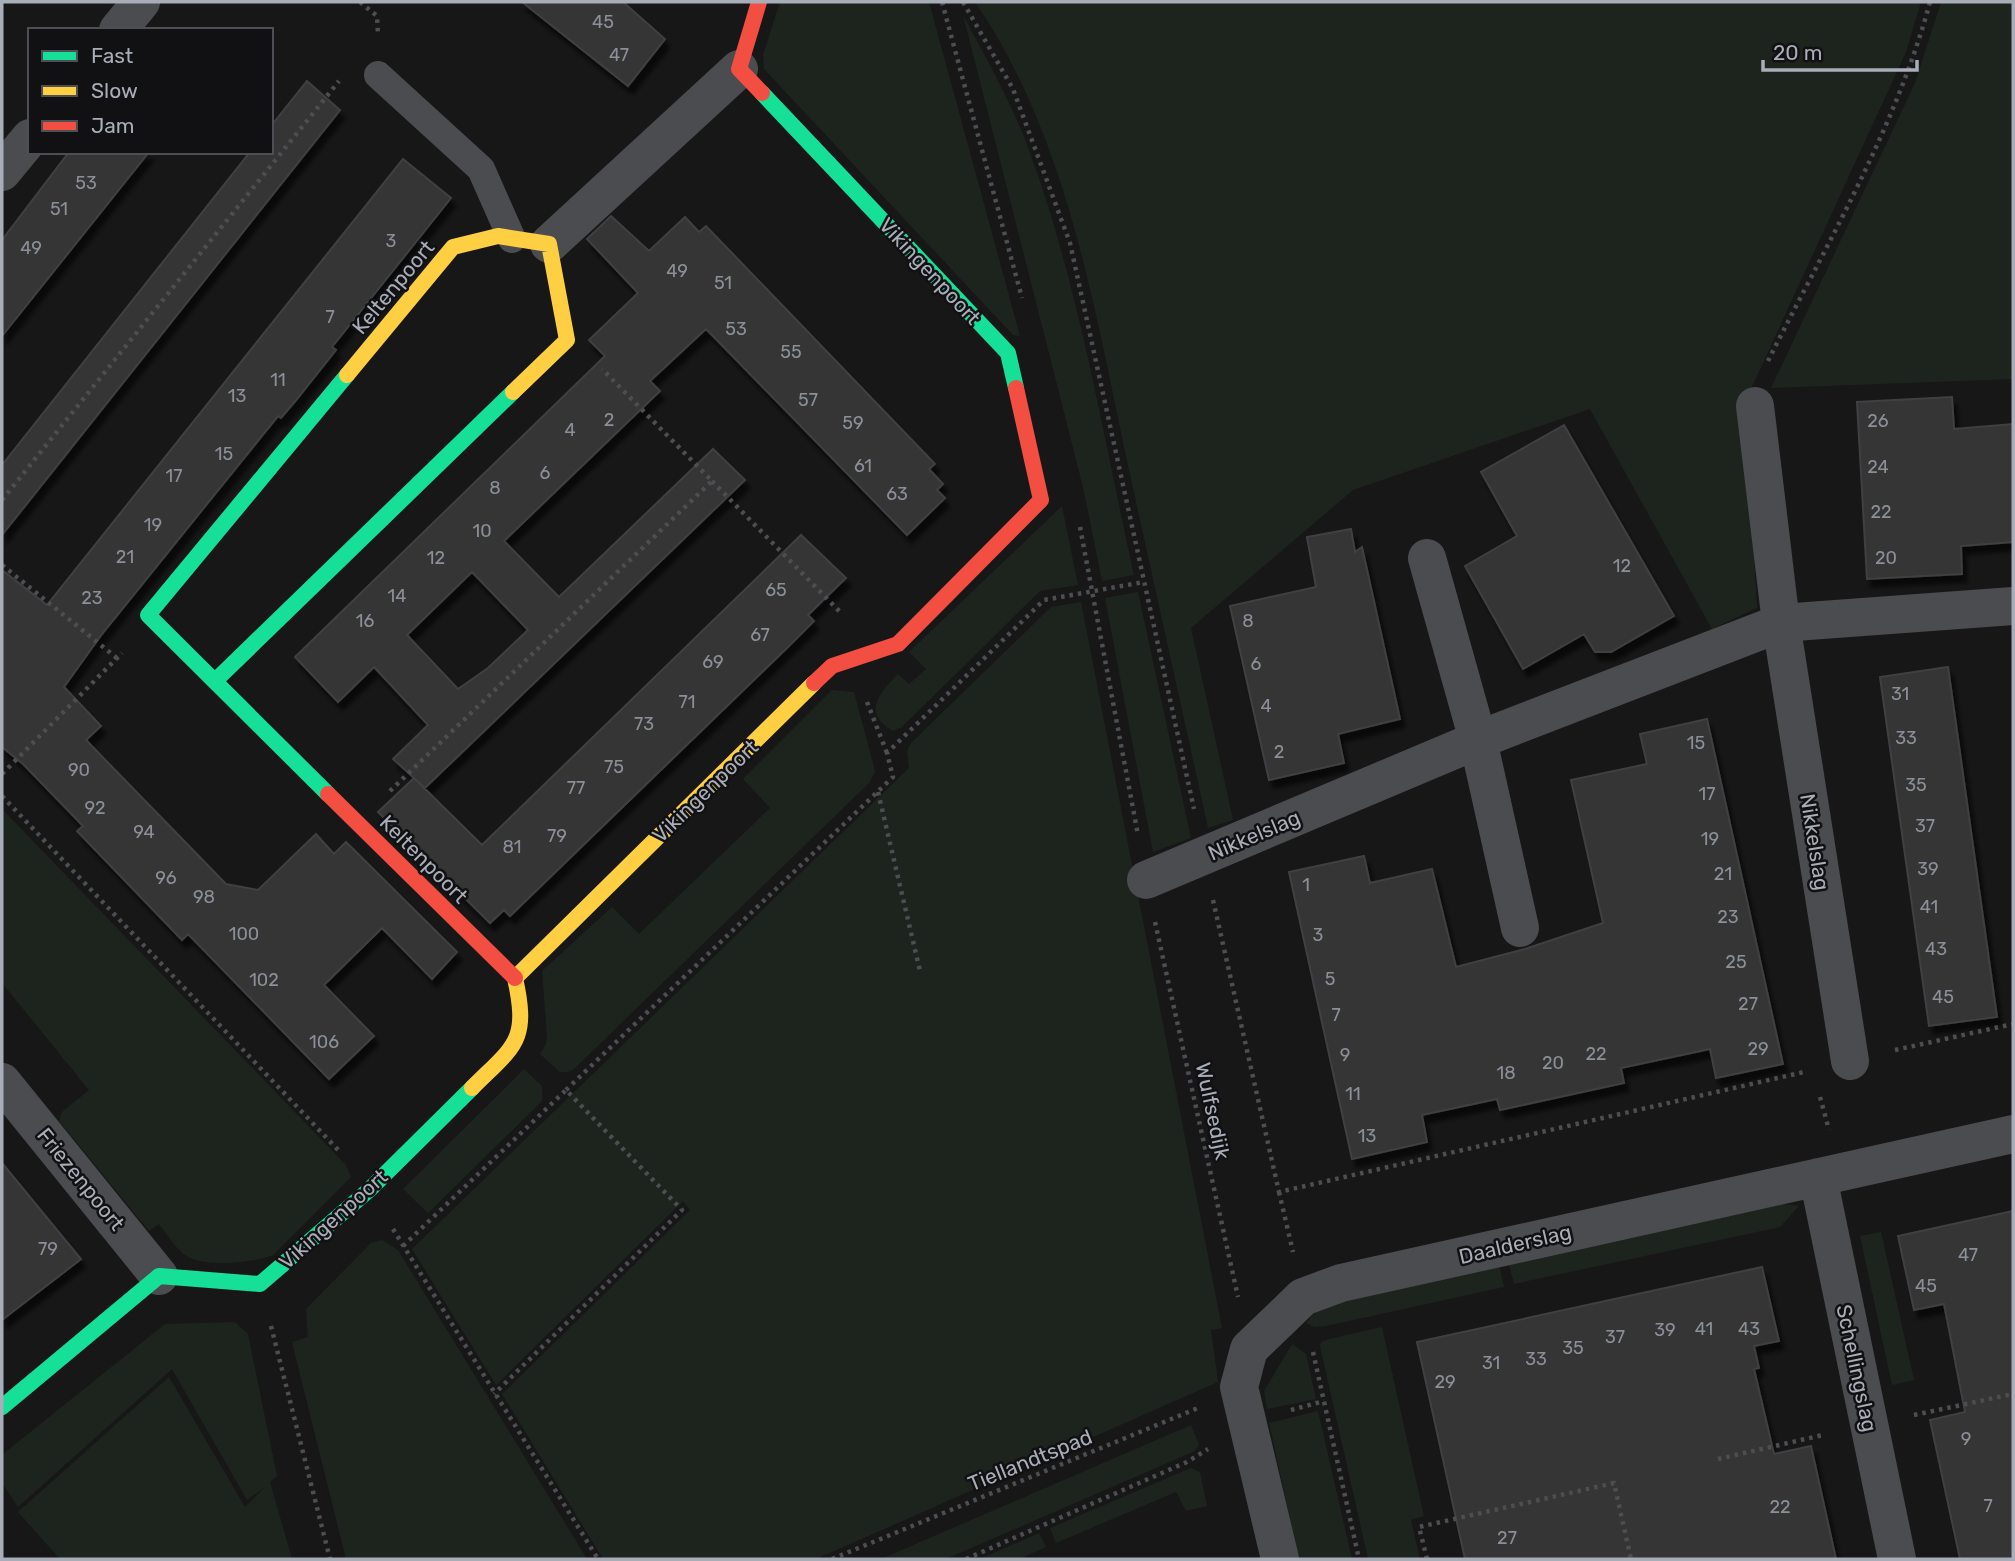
<svg xmlns="http://www.w3.org/2000/svg" width="2015" height="1561" viewBox="0 0 2015 1561" font-family="Rubik,sans-serif">
	<style>
		.green { fill: #1d241e }
		.building { fill: #353536; stroke: #3f4043; stroke-width: 2; fill-rule: evenodd; filter: url(#shadow) }
		.lines { fill: none; stroke-linecap: round; stroke-linejoin: round }
		.path { stroke: #4d4e52; stroke-width: 4.5; stroke-dasharray: 3.5 5; stroke-linecap: butt }
		.lane { stroke: #4b4c50; stroke-width: 28 }
		.street { stroke: #4b4c50; stroke-width: 38 }
		.fast { stroke: #16e098; stroke-width: 16 }
		.slow { stroke: #ffcf43; stroke-width: 16 }
		.jam { stroke: #f24e42; stroke-width: 16 }
		.labels { text-anchor: middle; dominant-baseline: central; stroke-width: 5; stroke-linejoin: round; paint-order: stroke }
		.number-label { font-size: 18px; fill: #8b8f98 }
		.street-label { font-size: 21px; fill: #a8adb8; stroke: #111113 }
	</style>
	<defs>
		<filter id="shadow"><feDropShadow dx="4.5" dy="8" stdDeviation="2" flood-color="#0009"/></filter>
	</defs>
	<rect width="100%" height="100%" fill="#171717"/>
	<path class="green" d="M780 2H929L1020 336 1013 335 764 69 763 55Z
		M975 2H1921L1906 52 1745 402 1757 608 1712 629 1590 409 1353 490 1191 628 1233 820 1208 828C1181 704 1153 580 1126 456 1093 301 1066 135 975 2Z
		M1941 2H2013V379L1771 388 1915 83Z
		M963 15C987 60 1013 105 1030 153 1079 286 1103 436 1134 575L1102 581 1083 487Z
		M1062 506 1078 585 1040 591 901 728 893 731C861 713 880 692 898 674L909 684 926 669 909 652Z
		M1138 592 1191 838 1153 852 1105 598Z
		M1081 602 1222 1328 1211 1330 1218 1382 816 1559H603L502 1394 690 1210 683 1201 496 1385 412 1249 909 768 907 751 911 743 1051 607Z
		M832 690 854 692 873 763 875 772 869 783 574 1069 568 1072H560L540 1054 546 1044 547 1036 542 971 612 907 639 934 770 808 743 779Z
		M2 809 346 1165 351 1177 273 1255C254 1263 203 1268 185 1255 175 1248 167 1234 159 1224L149 1231 59 1121 62 1112 89 1090 2 983Z
		M524 1069 542 1086V1101L428 1213 403 1189Z
		M1774 1203 1799 1206 1780 1227 1514 1284 1509 1264Z
		M1881 1232 1914 1380 1892 1385 1860 1236Z
		M382 1240 398 1250 587 1559H346L292 1342 308 1337 306 1309 371 1243Z
		M1499 1264 1504 1287 1326 1326 1314 1327 1306 1323 1317 1309 1331 1301Z
		M235 1322 248 1334 277 1476 270 1482 292 1559H60L18 1512 169 1377 245 1507 265 1487 247 1500 172 1369 18 1507 2 1483 3 1454 165 1324Z
		M1382 1327 1424 1516 1411 1520 1420 1559H1368L1320 1346 1321 1342 1329 1339Z
		M1292 1344 1306 1354 1316 1399 1267 1409 1264 1391Z
		M1318 1411 1352 1559H1299L1269 1423Z
		M1191 1425 1199 1444 1195 1451 946 1559H881Z
		M1191 1468 1200 1472 1207 1506 1186 1511 1176 1492 1056 1543 1050 1528Z
		M1039 1533 1046 1547 1019 1559H980Z"/>
	<path class="building" d="M522 2H623L665 39 628 86Z
		M307 81 340 110 2 535V465L250 152H271V126Z
		M69 152H149L2 336V240Z
		M403 159 451 198 332 347 336 350 297 399 281 418 278 416 102 634 64 687 101 726 86 740 226 884 258 890 316 834 334 854 346 842 457 952 432 979 382 928 324 985 374 1036 329 1079 188 934 182 940 77 831 83 826 23 764 2 747V570L47 605Z
		M611 216 649 251 685 217 699 232 706 226 935 464 929 469 943 484 937 490 945 498 907 535 706 329 650 381 660 391 504 541 559 597 713 449 745 480 425 788 414 778 482 845 801 535 846 578 808 615 814 621 789 646 510 916 504 910 490 923 378 812 414 778 393 759 428 725 374 667 338 702 295 657 605 356 589 340 638 293 587 239ZM472 572 528 630 488 668 458 689 407 635Z
		M1952 397 1954 429 2013 424V542L1961 546 1962 574 1867 579 1857 402Z
		M1564 425 1674 616 1611 652H1595L1584 634 1523 669 1465 566 1517 536 1481 472Z
		M1351 529 1355 552 1362 547 1400 719 1338 734 1344 763 1269 780 1230 606 1316 587 1307 537Z
		M1948 667 1997 1017 1929 1026 1880 677Z
		M1707 719 1783 1064 1716 1078 1710 1049 1621 1068 1624 1083 1500 1110 1497 1099 1422 1115 1427 1142 1352 1159 1289 872 1364 856 1370 883 1432 869 1456 967 1525 949 1603 923 1571 780 1647 764 1640 734Z
		M2 1163 81 1259 2 1320Z
		M2013 1211V1559H1960L1930 1420 1965 1412 1944 1304 1914 1310 1898 1236Z
		M1762 1267 1779 1341 1754 1346 1759 1368 1754 1369 1774 1454 1811 1446 1836 1559H1465L1417 1342Z"/>
	<g class="lines">
		<path class="path" d="M360 2 377 16 378 35
			M942 2 1022 298
			M963 2 1013 89 1070 243 1194 809
			M1768 361C1826 245 1896 128 1930 2
			M712 481 841 613
			M2 500 339 81
			M1080 527 1138 835
			M2 565 118 659
			M867 702 887 753
			M2 774 122 653
			M390 791 712 481 602 369
			M878 792 920 971
			M2 796 341 1153
			M1213 900 1279 1192 1804 1072
			M1155 922 1238 1297
			M1895 1050 2013 1024
			M566 1090 893 777 887 753 1044 600 1144 582
			M1820 1097 1829 1130
			M1279 1192 1293 1252
			M393 1229 598 1559
			M403 1246 566 1090 682 1210 494 1394
			M271 1326 330 1559
			M1313 1352 1359 1559
			M1291 1410 1324 1401
			M1914 1415 2013 1394
			M1718 1459 1823 1435
			M832 1559 1198 1408
			M966 1559 1187 1462 1208 1449
			M1427 1559 1419 1527 1614 1483 1631 1559"/>
		<path class="lane" d="M378 75 481 169 512 239"/>
		<path class="street" d="M118 30 141 2
			M2 172 30 138
			M549 244 739 69
			M1755 406 1781 623 1850 1061
			M1427 558 1478 740 1520 928
			M1146 880 1478 740 1781 623 2013 606
			M2 1082 159 1276
			M1818 1177 1897 1559
			M1280 1559 1239 1387 1249 1349 1303 1297 1341 1283 2013 1134"/>
		<path class="fast" d="M762 93 1008 353 1016 388
			M215 681 513 392
			M328 794 148 615 347 375
			M2 1407 159 1276 260 1284 369 1190 472 1088"/>
		<path class="slow" d="M347 375 453 247 498 236 549 244 567 340 513 392
			M472 1088C515 1045 529 1042 515 978L814 683"/>
		<path class="jam" d="M759 2 739 69 762 93
			M814 683 832 666 898 644 1041 500 1016 388
			M328 794 515 978"/>
	</g>
	<g class="labels">
		<g class="number-label">
			<text x="603" y="22">45</text>
			<text x="619" y="55">47</text>
			<text x="86" y="183">53</text>
			<text x="59" y="209">51</text>
			<text x="391" y="241">3</text>
			<text x="31" y="248">49</text>
			<text x="677" y="271">49</text>
			<text x="723" y="283">51</text>
			<text x="330" y="317">7</text>
			<text x="736" y="329">53</text>
			<text x="791" y="352">55</text>
			<text x="278" y="380">11</text>
			<text x="237" y="396">13</text>
			<text x="808" y="400">57</text>
			<text x="609" y="420">2</text>
			<text x="1878" y="421">26</text>
			<text x="853" y="423">59</text>
			<text x="570" y="430">4</text>
			<text x="224" y="454">15</text>
			<text x="863" y="466">61</text>
			<text x="1878" y="467">24</text>
			<text x="545" y="473">6</text>
			<text x="174" y="476">17</text>
			<text x="495" y="488">8</text>
			<text x="897" y="494">63</text>
			<text x="1881" y="512">22</text>
			<text x="153" y="525">19</text>
			<text x="482" y="531">10</text>
			<text x="125" y="557">21</text>
			<text x="436" y="558">12</text>
			<text x="1886" y="558">20</text>
			<text x="1622" y="566">12</text>
			<text x="776" y="590">65</text>
			<text x="397" y="596">14</text>
			<text x="92" y="598">23</text>
			<text x="365" y="621">16</text>
			<text x="1248" y="621">8</text>
			<text x="760" y="635">67</text>
			<text x="713" y="662">69</text>
			<text x="1256" y="664">6</text>
			<text x="1900" y="694">31</text>
			<text x="687" y="702">71</text>
			<text x="1266" y="706">4</text>
			<text x="644" y="724">73</text>
			<text x="1906" y="738">33</text>
			<text x="1696" y="743">15</text>
			<text x="1279" y="752">2</text>
			<text x="614" y="767">75</text>
			<text x="79" y="770">90</text>
			<text x="1916" y="785">35</text>
			<text x="576" y="788">77</text>
			<text x="1707" y="794">17</text>
			<text x="95" y="808">92</text>
			<text x="1925" y="826">37</text>
			<text x="144" y="832">94</text>
			<text x="557" y="836">79</text>
			<text x="1710" y="839">19</text>
			<text x="512" y="847">81</text>
			<text x="1928" y="869">39</text>
			<text x="1723" y="874">21</text>
			<text x="166" y="878">96</text>
			<text x="1306" y="885">1</text>
			<text x="204" y="897">98</text>
			<text x="1929" y="907">41</text>
			<text x="1728" y="917">23</text>
			<text x="244" y="934">100</text>
			<text x="1318" y="935">3</text>
			<text x="1936" y="949">43</text>
			<text x="1736" y="962">25</text>
			<text x="1330" y="979">5</text>
			<text x="264" y="980">102</text>
			<text x="1943" y="997">45</text>
			<text x="1748" y="1004">27</text>
			<text x="1336" y="1015">7</text>
			<text x="324" y="1042">106</text>
			<text x="1758" y="1049">29</text>
			<text x="1596" y="1054">22</text>
			<text x="1345" y="1055">9</text>
			<text x="1553" y="1063">20</text>
			<text x="1506" y="1073">18</text>
			<text x="1353" y="1094">11</text>
			<text x="1367" y="1136">13</text>
			<text x="48" y="1249">79</text>
			<text x="1968" y="1255">47</text>
			<text x="1926" y="1286">45</text>
			<text x="1704" y="1329">41</text>
			<text x="1749" y="1329">43</text>
			<text x="1665" y="1330">39</text>
			<text x="1615" y="1337">37</text>
			<text x="1573" y="1348">35</text>
			<text x="1536" y="1359">33</text>
			<text x="1491" y="1363">31</text>
			<text x="1445" y="1382">29</text>
			<text x="1966" y="1439">9</text>
			<text x="1988" y="1506">7</text>
			<text x="1780" y="1507">22</text>
			<text x="1507" y="1538">27</text>
		</g>
		<g class="street-label">
			<text transform="translate(930 271) rotate(47)">Vikingenpoort</text>
			<text transform="translate(393 287) rotate(-50)">Keltenpoort</text>
			<text transform="translate(705 791) rotate(-44)">Vikingenpoort</text>
			<text transform="translate(1254 835) rotate(-23)">Nikkelslag</text>
			<text transform="translate(1815 842) rotate(81)">Nikkelslag</text>
			<text transform="translate(424 859) rotate(45)">Keltenpoort</text>
			<text transform="translate(1213 1111) rotate(78)">Wulfsedijk</text>
			<text transform="translate(81 1179) rotate(51)">Friezenpoort</text>
			<text transform="translate(333 1219) rotate(-42)">Vikingenpoort</text>
			<text transform="translate(1515 1244) rotate(-13)">Daalderslag</text>
			<text transform="translate(1857 1368) rotate(78)">Schellingslag</text>
			<text transform="translate(1030 1460) rotate(-22)">Tiellandtspad</text>
		</g>
	</g>
	<rect width="2015" height="1561" fill="none" stroke="#a8adb8" stroke-width="7"/>
	<rect x="28" y="28" width="245" height="126" fill="#111113" stroke="#4d4f55" stroke-width="2"/>
	<rect x="42" y="51" width="35" height="10" fill="#16e098" stroke="#4d4f55" stroke-width="2"/>
	<text x="91" y="63" font-size="21" fill="#a8adb8">Fast</text>
	<rect x="42" y="86" width="35" height="10" fill="#ffcf43" stroke="#4d4f55" stroke-width="2"/>
	<text x="91" y="98" font-size="21" fill="#a8adb8">Slow</text>
	<rect x="42" y="121" width="35" height="10" fill="#f24e42" stroke="#4d4f55" stroke-width="2"/>
	<text x="91" y="133" font-size="21" fill="#a8adb8">Jam</text>
	<path d="M1763 60v10h154v-10" fill="none" stroke="#a8adb8" stroke-width="3.5"/>
	<text x="1773" y="60" font-size="21" fill="#a8adb8" stroke="#111113" stroke-width="5" paint-order="stroke">20 m</text>
</svg>
